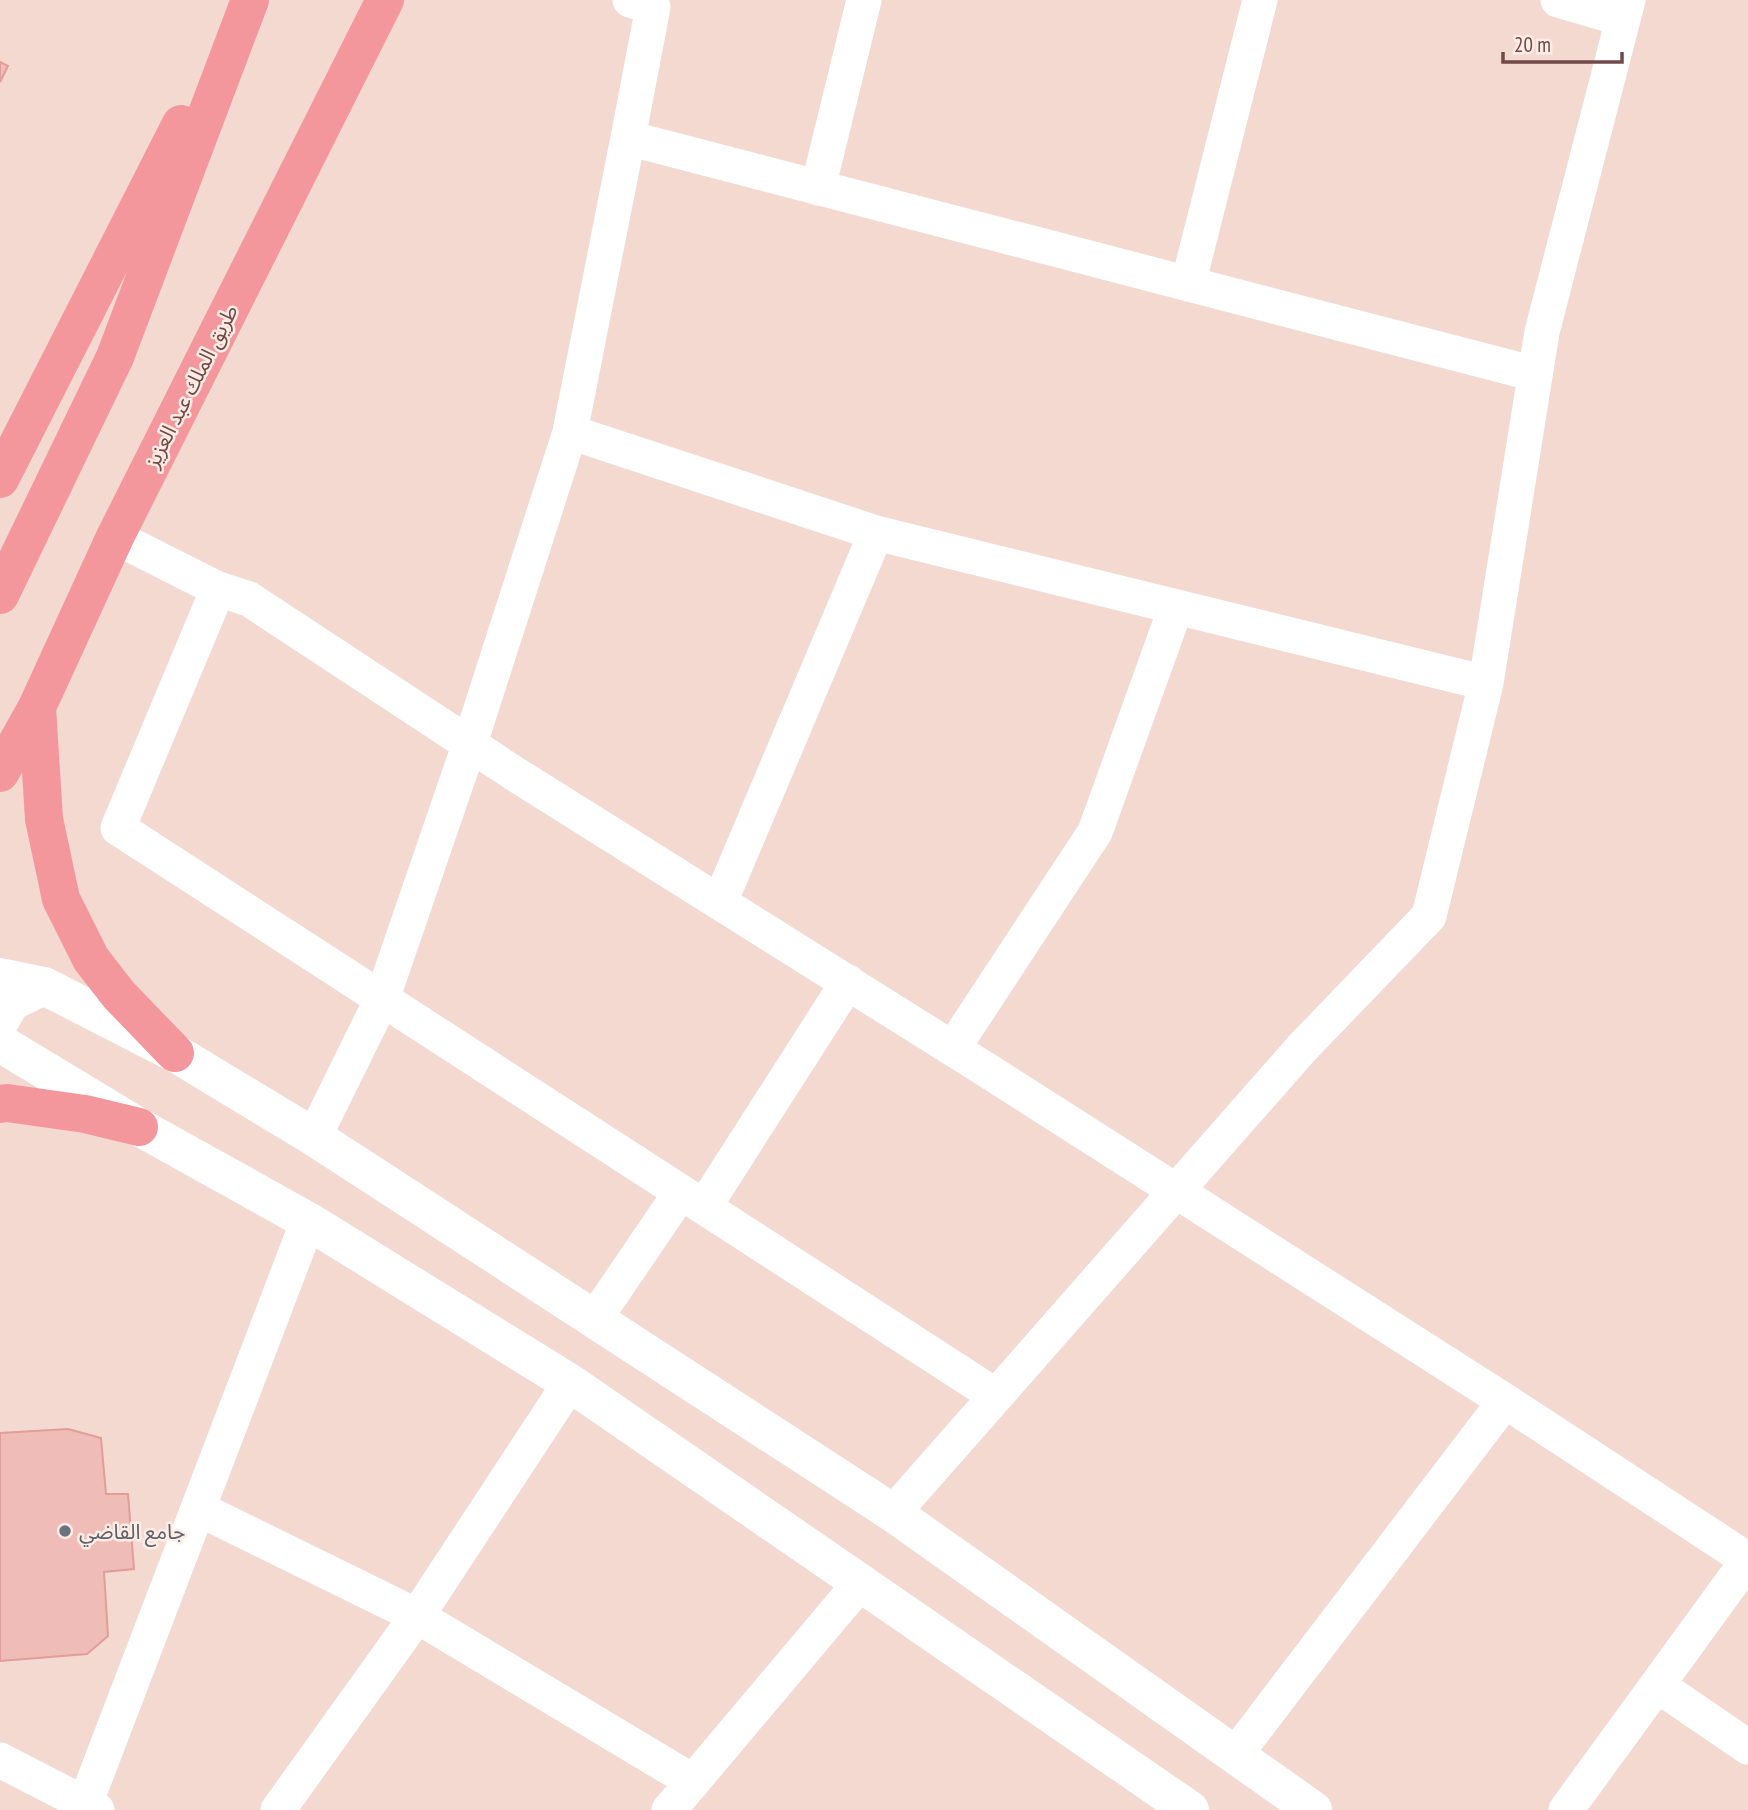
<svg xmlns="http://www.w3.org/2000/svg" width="1748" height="1810" viewBox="0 0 1748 1810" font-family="'PT Sans Narrow','Noto Sans Arabic',sans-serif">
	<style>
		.residential { fill: #f4d9d1 }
		.building { fill: #f0bcb7; stroke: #e29d98; stroke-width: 2 }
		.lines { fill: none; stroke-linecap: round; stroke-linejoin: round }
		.street { stroke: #fff; stroke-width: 35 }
		.secondary { stroke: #fff; stroke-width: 38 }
		.highway { stroke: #f4979c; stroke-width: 38 }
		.worship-dot { fill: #6b7280; stroke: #ffece4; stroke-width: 2.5 }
		.labels { text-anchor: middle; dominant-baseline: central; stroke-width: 5; stroke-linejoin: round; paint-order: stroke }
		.street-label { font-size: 21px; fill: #704948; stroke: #ffece4 }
		.worship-label { font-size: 21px; fill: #5b616d; stroke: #ffece4; text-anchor: start }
	</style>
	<rect width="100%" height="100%" fill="#fbe7df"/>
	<path class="residential" d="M0 0H1748V1810H0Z"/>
	<path class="building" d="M0 62 8 66 0 82Z
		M68 1429 101 1438 106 1494H128L134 1569 104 1572 108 1636 87 1654 0 1661V1433Z"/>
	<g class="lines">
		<path class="street" d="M1558 0 1623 19
			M628 138 653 7 630 0
			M818 188 864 0
			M1188 284 1260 0
			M570 432 628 138 1535 374
			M876 533 1486 683
			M115 537 218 589 249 599 512 772 985 1069 1505 1401 1748 1560
			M218 589 118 828 996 1396
			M953 1048 1095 832 1176 607
			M314 1137 382 999 470 743 570 432 876 533 720 902
			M704 1207 848 982
			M594 1320 681 1192
			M199 1509 417 1616 692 1781
			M893 1513 1302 1048 1429 916 1486 683 1542 332 1628 0
			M1657 1685 1748 1747
			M1235 1755 1505 1401
			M0 1760 97 1810
			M85 1804 308 1221
			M278 1810 417 1616 570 1383
			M669 1810 861 1582
			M1566 1810 1748 1560"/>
		<path class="secondary" d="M0 977 44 986 175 1053 314 1137 893 1513 1313 1810
			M0 1021 11 1002 44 986
			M0 1043 139 1127 308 1221 570 1383 1190 1810"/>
		<path class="highway" d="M0 479 181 124
			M0 595 115 357 250 0
			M37 707 44 819 61 899 91 959 119 995 175 1053
			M0 773 37 707 115 537 385 0
			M0 1104 7 1103 85 1114 139 1127"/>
	</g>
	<circle class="worship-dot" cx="65" cy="1531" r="7"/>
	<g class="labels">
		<g class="street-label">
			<text transform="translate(191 386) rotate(-63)">طريق الملك عبد العزيز</text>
		</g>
		<g class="worship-label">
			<text x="79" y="1531">جامع القاضي</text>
		</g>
	</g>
	<path d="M1503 52v10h119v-10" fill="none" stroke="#704948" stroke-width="3.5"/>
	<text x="1514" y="52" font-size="21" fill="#704948" stroke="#ffece4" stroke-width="5" paint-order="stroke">20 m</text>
</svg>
